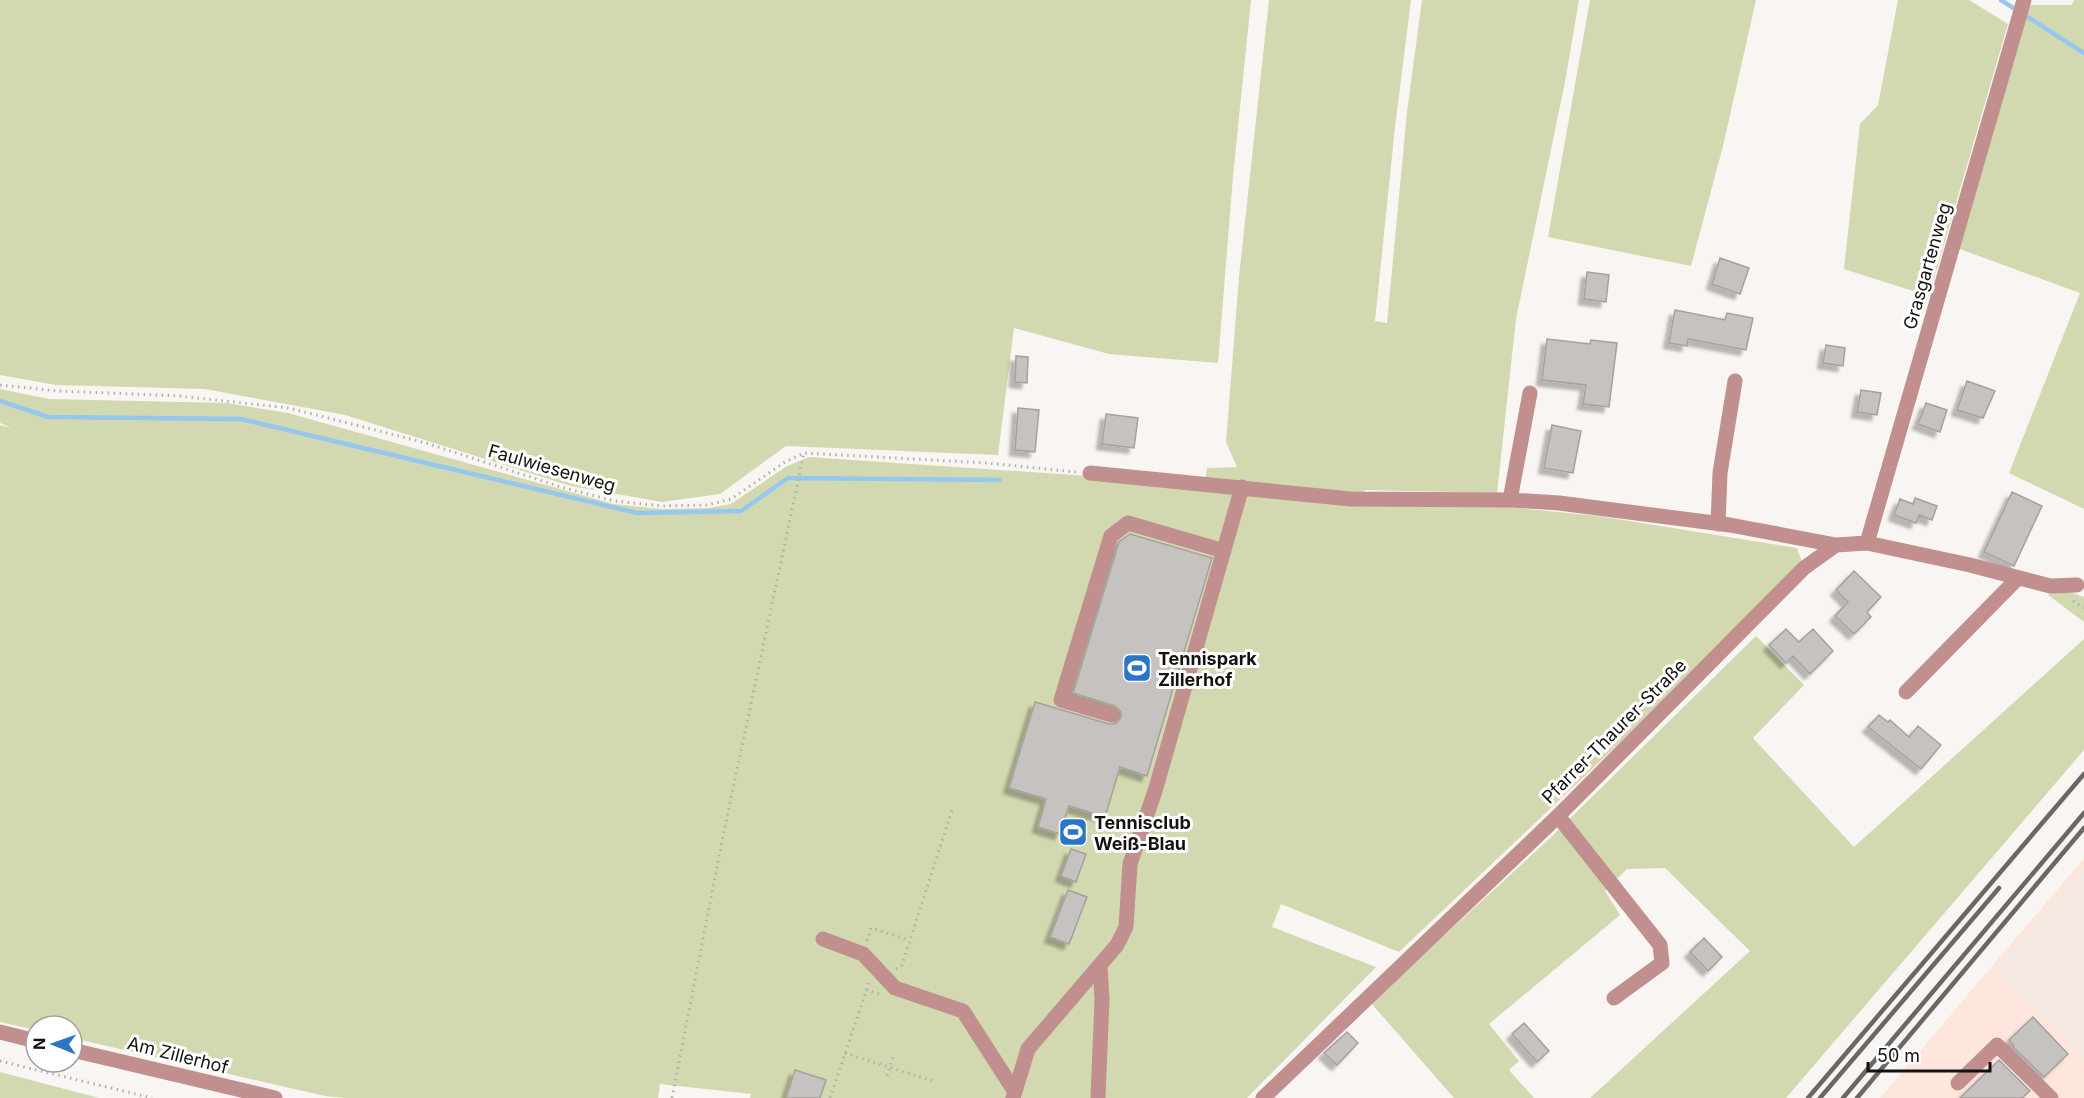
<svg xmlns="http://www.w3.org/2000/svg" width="2084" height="1098" viewBox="0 0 2084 1098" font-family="Inter,sans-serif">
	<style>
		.commercial { fill: #fee6dc }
		.built { fill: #f4e9e2 }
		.green { fill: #d2d9b0 }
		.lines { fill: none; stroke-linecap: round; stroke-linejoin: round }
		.stream { stroke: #95c7ef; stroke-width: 4.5 }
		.building { fill: #c5c2c0; stroke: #a4a19f; stroke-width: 1.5; filter: url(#shadow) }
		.path { stroke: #b1aeac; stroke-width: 3; stroke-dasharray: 1.5 4.5; stroke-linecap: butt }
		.minor { stroke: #c18f8d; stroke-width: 15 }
		.rail { stroke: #6a6866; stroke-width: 4.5 }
		.labels { text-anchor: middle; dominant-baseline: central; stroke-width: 6; stroke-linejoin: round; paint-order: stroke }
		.street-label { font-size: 18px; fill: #131211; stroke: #fff }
		.poi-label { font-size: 18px; font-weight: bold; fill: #131211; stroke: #fff; text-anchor: start }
	</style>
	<defs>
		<filter id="shadow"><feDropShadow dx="-5.5" dy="5.5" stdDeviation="1.5" flood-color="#0004"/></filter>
	</defs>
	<rect width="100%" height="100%" fill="#f9f5f3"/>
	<path class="commercial" d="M2084 858V1098H1880Z"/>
	<path class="built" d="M2084 867V1060L1996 969Z"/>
	<path class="green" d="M0 0H1251L1233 176 1218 363 1109 354 1014 328 998 455 786 446 720 494 662 502 571 486 345 415 205 389 56 385 0 375Z
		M1269 0H1411L1395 127 1375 321 1387 323 1407 112 1422 0H1579L1565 82 1516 319 1497 493 1365 490 1358 503 1507 507 1598 516 1797 548 1804 568 1399 952 1281 904 1272 927 1376 967 1247 1098H750L751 1094 660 1084 658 1098H345L325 1096 72 1038V1026H36V1030L0 1022V425L11 428 0 423V389L49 399 227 403 288 413 614 504 662 509 708 508 731 504 787 466 809 457 1104 477 1204 487 1207 468 1237 467 1226 442 1239 277Z
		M1590 0H1756L1723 146 1691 266 1548 237Z
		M1898 0H1969L2008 24 1929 296 1844 269 1860 124 1878 105Z
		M2074 0H2084V509L2009 473 2080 293 1957 248 2028 5H2072Z
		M2058 588 2084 597V622L2048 595Z
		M1756 636 1804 685 1753 738 1854 847 2084 639V750L1786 1098H1590L1750 951 1665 868 1627 869 1605 891 1620 915 1489 1024 1519 1061 1509 1070 1534 1098H1454L1371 1003 1549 839Z
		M0 1072 99 1098H0Z"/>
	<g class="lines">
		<path class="stream" d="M2001 0 2084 53
			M0 401 48 417 241 419 637 513 741 511 788 478 999 480"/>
	</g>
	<path class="building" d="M1720 258 1749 268 1740 294 1712 284Z
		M1587 272 1609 275 1606 302 1584 299Z
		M1675 310 1725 320 1727 313 1753 318 1746 350 1688 339 1687 346 1669 343Z
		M1547 339 1590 344 1591 340 1617 343 1609 407 1583 404 1586 385 1542 380Z
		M1826 345 1845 348 1843 366 1823 363Z
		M1016 356 1028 357 1027 383 1015 382Z
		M1967 381 1995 391 1983 418 1957 410Z
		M1861 390 1881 393 1877 415 1857 412Z
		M1926 403 1947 410 1940 432 1918 424Z
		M1018 408 1039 410 1035 452 1015 450Z
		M1106 414 1138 418 1134 448 1102 444Z
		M1552 425 1581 431 1573 473 1544 468Z
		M2012 492 2042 506 2014 566 1984 552Z
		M1915 498 1937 506 1932 520 1919 515 1916 523 1894 515 1900 499 1913 504Z
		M1130 534 1212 558 1147 776 1120 767 1105 817 1069 806 1060 834 1038 827 1046 799 1009 788 1035 702 1109 724H1115L1121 718V712L1115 706 1073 693 1119 542Z
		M1854 571 1881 597 1867 612 1871 617 1854 634 1835 616 1848 602 1836 590Z
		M1786 629 1799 642 1813 629 1833 651 1810 674 1793 656 1786 663 1769 645Z
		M1879 715 1888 722 1890 720 1909 737 1918 726 1941 745 1921 769 1868 727Z
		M1071 849 1086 854 1076 882 1061 876Z
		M1068 890 1087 897 1069 944 1050 937Z
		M1704 938 1722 957 1708 971 1690 952Z
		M2033 1017 2068 1054 2044 1077 2013 1047 2014 1046 2009 1040Z
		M1524 1023 1549 1051 1537 1062 1512 1034Z
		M1347 1032 1358 1043 1337 1065 1324 1053Z
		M1999 1060 2030 1091 2022 1098H1960Z
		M795 1070 826 1080 820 1098H786Z"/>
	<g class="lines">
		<path class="path" d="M0 385 58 391 179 396 289 408 426 443 561 487 614 501 663 506 707 505 731 499 785 462 804 453 987 463 1076 472
			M2073 601 2084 608
			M867 941 871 928 909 940
			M896 969 902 965 953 807
			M866 990 879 994
			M845 1053 933 1081
			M0 1061 152 1098
			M887 1076 893 1057
			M672 1098 723 836 804 453
			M830 1098 869 983"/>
		<path class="minor" d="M1090 473 1351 499 1510 500 1559 503 1730 525 1836 545
			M1510 500 1530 393
			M1718 524 1720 473 1735 381
			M1867 543 2024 0
			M1906 692 2017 579
			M1112 715 1061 700 1111 536 1128 523 1224 551
			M1558 816 1660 945 1662 963 1614 998
			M823 939 863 954 895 988 963 1011 1015 1092
			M0 1032 36 1041
			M72 1050 275 1098
			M1958 1083 1997 1045 2051 1098
			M1013 1098 1028 1049 1117 945 1126 927 1130 864 1155 791 1242 487
			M1098 1098 1102 999 1100 965
			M1263 1098 1558 816 1804 568 1836 545 1867 543 1970 565 2050 586 2077 585"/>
		<path class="rail" d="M1808 1098 2084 774
			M1820 1098 1999 888
			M1843 1098 2084 813
			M1857 1098 2084 828"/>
	</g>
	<defs>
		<g id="stadium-square" transform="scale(1.5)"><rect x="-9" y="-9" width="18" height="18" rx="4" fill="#2a75c5" stroke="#fff"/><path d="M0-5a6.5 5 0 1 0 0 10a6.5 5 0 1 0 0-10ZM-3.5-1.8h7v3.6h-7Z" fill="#fff"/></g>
	</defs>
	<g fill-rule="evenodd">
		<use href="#stadium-square" x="1137" y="668"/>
		<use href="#stadium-square" x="1073" y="832"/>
	</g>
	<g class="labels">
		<g class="street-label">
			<text transform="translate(1927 266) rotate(-74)">Grasgartenweg</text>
			<text transform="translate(552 468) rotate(16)">Faulwiesenweg</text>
			<text transform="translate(1614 731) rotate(-45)">Pfarrer-Thaurer-Straße</text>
			<text transform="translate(178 1055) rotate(14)">Am Zillerhof</text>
		</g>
		<g class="poi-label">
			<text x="1158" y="658">Tennispark<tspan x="1158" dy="21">Zillerhof</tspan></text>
			<text x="1094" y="822">Tennisclub<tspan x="1094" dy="21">Weiß-Blau</tspan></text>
		</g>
	</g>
	<g transform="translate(54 1044) rotate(271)"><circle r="28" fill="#ffffff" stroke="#a1a0a0" stroke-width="1.5"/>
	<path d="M0-4.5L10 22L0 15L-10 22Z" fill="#2a75c5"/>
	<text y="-9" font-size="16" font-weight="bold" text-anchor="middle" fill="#131211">N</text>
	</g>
	<path d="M1868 1062v9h122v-9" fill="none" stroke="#131211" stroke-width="3"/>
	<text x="1877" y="1062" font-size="18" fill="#131211" stroke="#ffffff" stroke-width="4.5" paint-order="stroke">50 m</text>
</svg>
